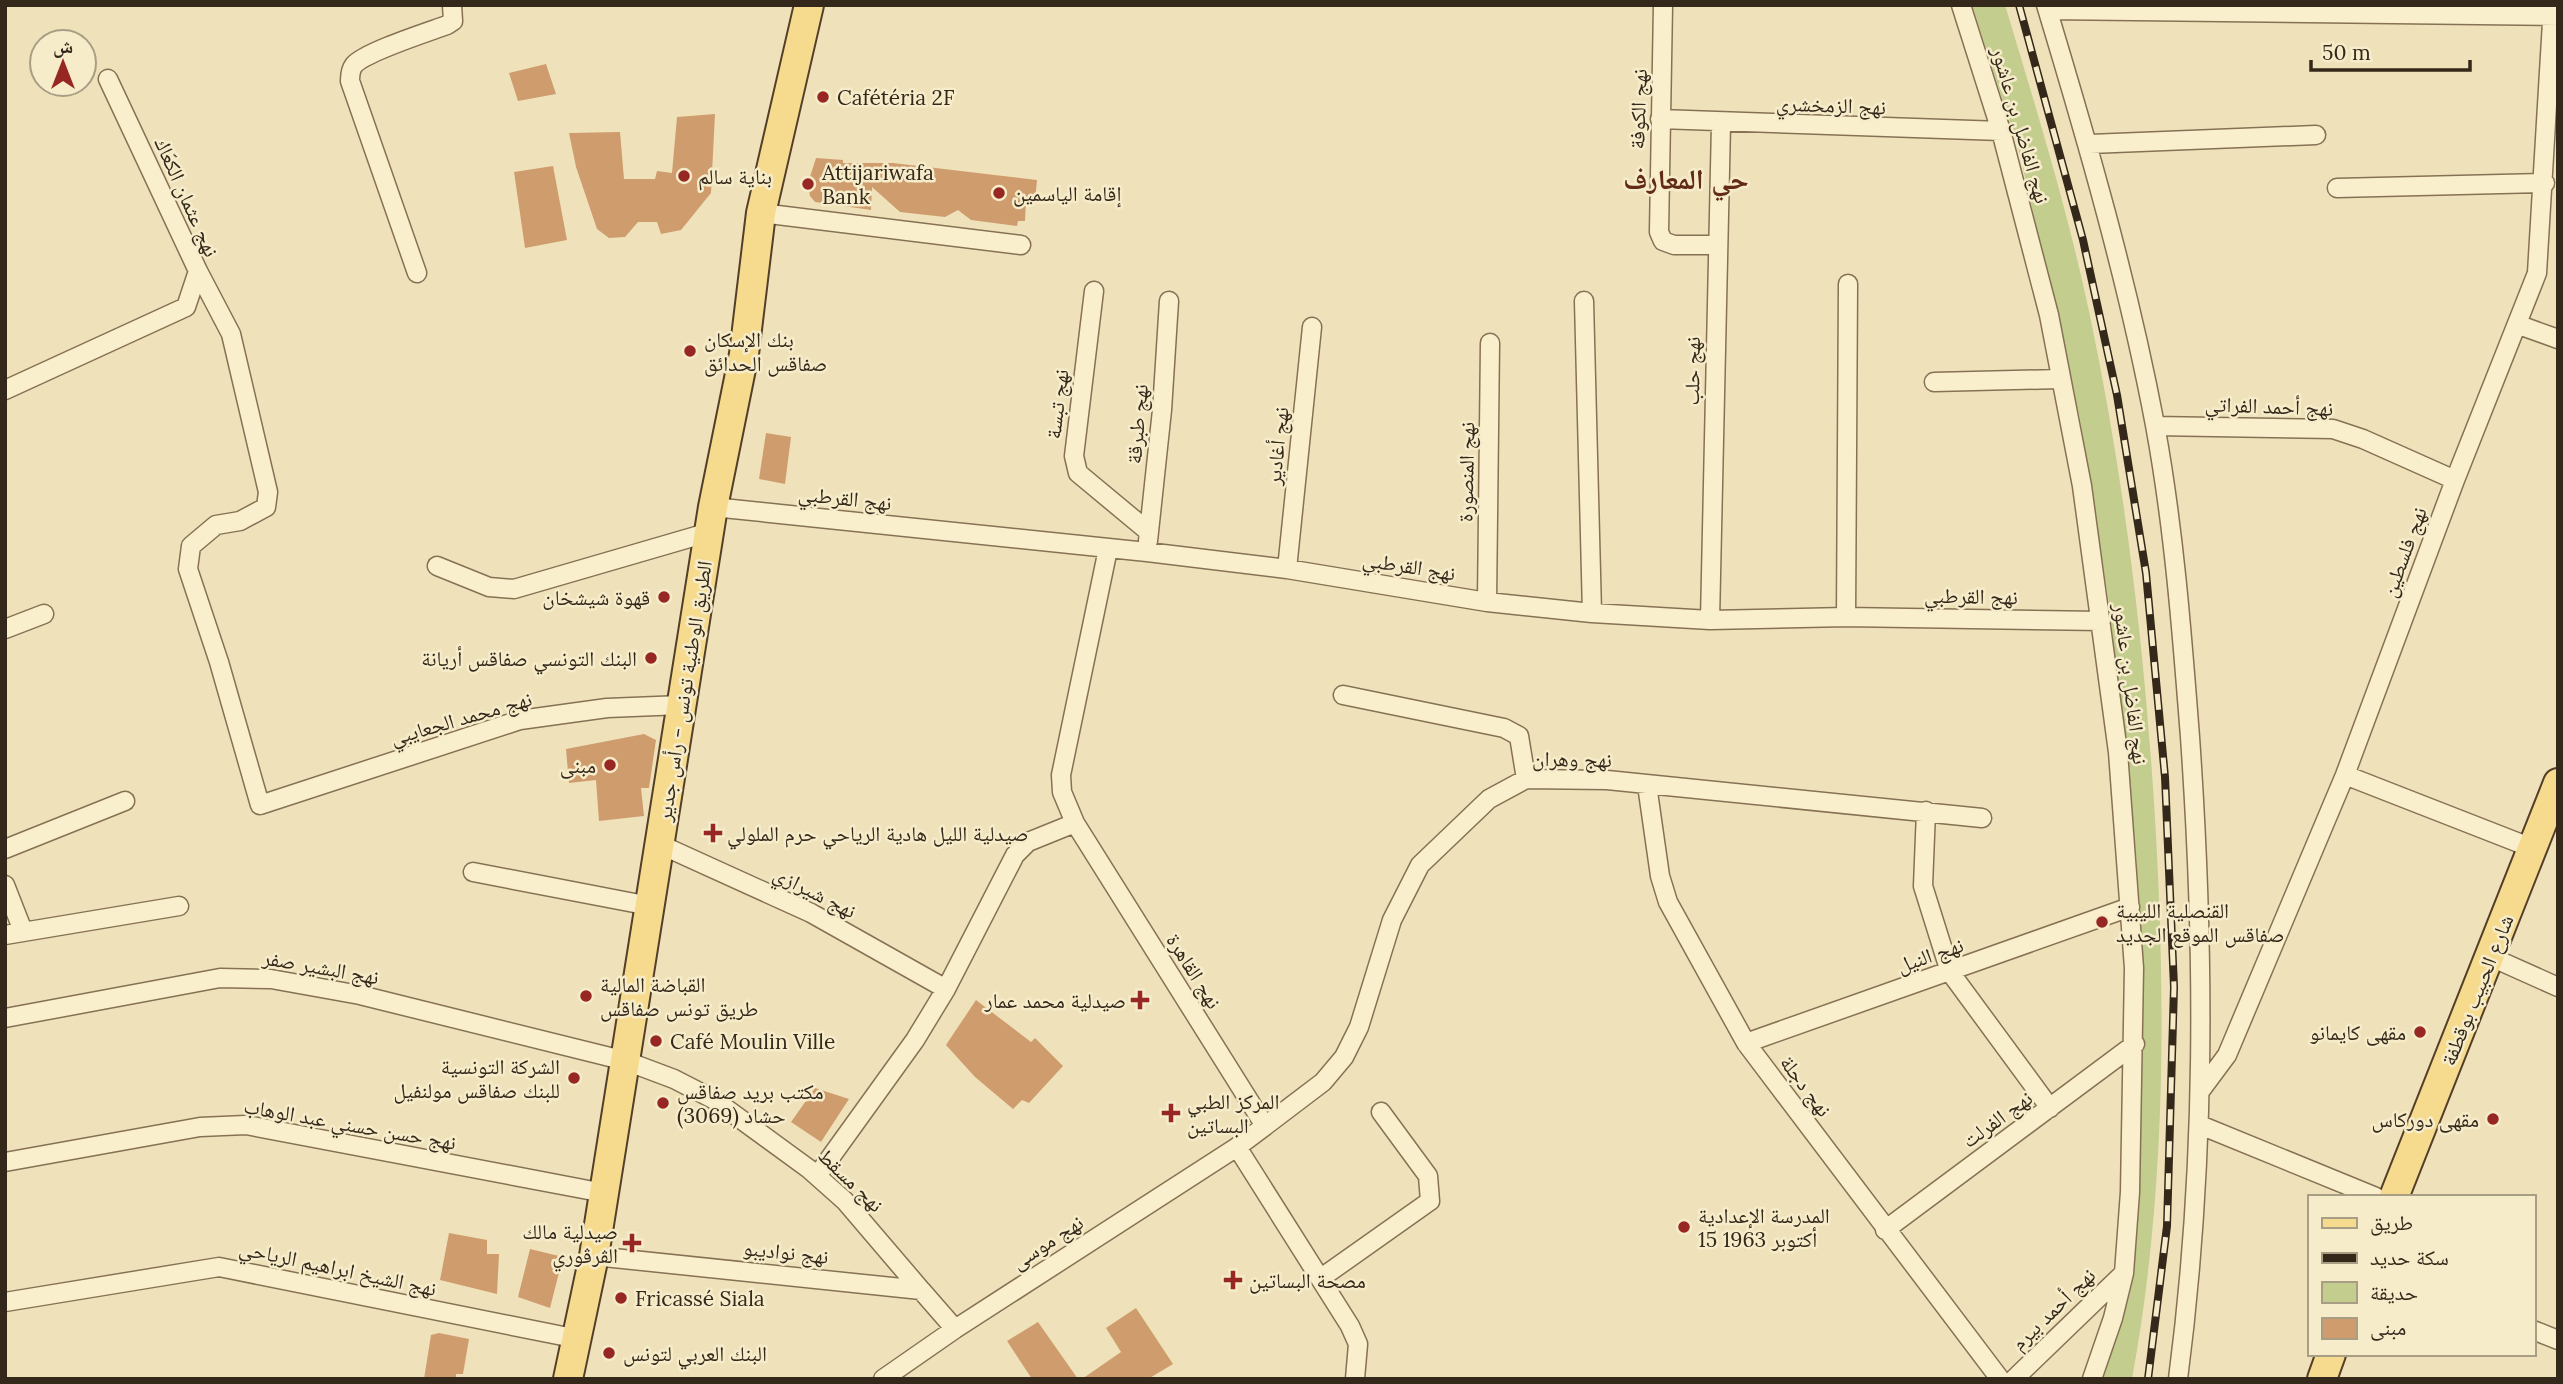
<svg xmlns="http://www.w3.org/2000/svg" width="2563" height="1384" viewBox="0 0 2563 1384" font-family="Lora,'Noto Naskh Arabic',serif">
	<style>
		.green { fill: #c2cd8e }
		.building { fill: #cf9c6e }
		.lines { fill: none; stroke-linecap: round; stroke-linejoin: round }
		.minor-casing { stroke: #867154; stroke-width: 21 }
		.primary-casing { stroke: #533f29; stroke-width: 32 }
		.minor { stroke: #faefcd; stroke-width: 18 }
		.primary { stroke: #f6db8e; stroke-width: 28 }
		.rail-casing { stroke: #34281a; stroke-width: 8 }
		.rail { stroke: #f6ecca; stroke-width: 5; stroke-dasharray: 16; stroke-linecap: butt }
		.poi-dot { fill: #972722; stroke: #f6ecca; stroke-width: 2.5 }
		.labels { text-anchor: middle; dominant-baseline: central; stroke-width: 5; stroke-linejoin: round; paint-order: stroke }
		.poi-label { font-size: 21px; fill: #34281a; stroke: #f6ecca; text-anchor: start }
		.street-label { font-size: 21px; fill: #34281a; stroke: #f6ecca }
		.district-label { font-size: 28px; font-weight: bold; fill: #632b17; stroke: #f6ecca }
	</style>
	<rect width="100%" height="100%" fill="#efe2ba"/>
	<path class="green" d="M1972 5H2005C2036 108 2068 211 2090 316 2126 487 2146 661 2156 835 2166 1017 2165 1199 2132 1379H2102L2125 1306 2136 1250 2142 1079V940L2136 854 2109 603 2080 419 2019 151Z"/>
	<path class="building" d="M546 64 556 94 518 101 509 73Z
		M715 114 711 193 681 230 661 234 657 222H638L625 237 609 238 597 229 576 167 569 133 620 132 624 179H655L657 171 672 173 677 117Z
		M816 158 843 160V163H893L1037 180 1035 201H1026L1025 221H1018L1017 226 971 220 958 210 945 217 900 212 872 187 871 210 815 202 810 196 808 183Z
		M553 166 567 240 525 248 514 172Z
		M766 433 791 437 785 484 759 479Z
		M644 734 656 740 649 788H641L644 816 599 821 596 780 569 783 566 749Z
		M976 1000 1031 1042 1035 1038 1063 1066 1029 1103 1022 1100 1013 1109 975 1077 946 1045Z
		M815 1088 849 1099 821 1142 791 1122Z
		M449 1233 487 1240V1254H499L497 1294 440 1280Z
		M530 1249 563 1257 550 1308 518 1297Z
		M1136 1308 1173 1364 1148 1379H1082L1121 1352 1106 1328Z
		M1038 1322 1078 1379H1032L1007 1341Z
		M439 1333 469 1339 463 1374H456V1379H424L431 1335Z"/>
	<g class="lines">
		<g class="minor-casing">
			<path id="minor" d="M1663 5 1659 232 1663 241 1674 245H1718
				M1961 5 2001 131 2049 315 2082 486 2118 752 2134 968 2130 1192 2124 1273 2113 1318 2092 1379
				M2046 5C2088 144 2128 282 2155 425 2174 528 2182 633 2190 737 2205 952 2206 1165 2178 1379
				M2048 10 2558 16
				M1660 119 2001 131
				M2090 144 2316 135
				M2337 188 2545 183
				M761 213 1021 245
				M198 271 231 334 268 492 266 507 240 521 216 525 191 546 188 569 219 662 260 805 520 720 607 708 682 705
				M417 273 350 81C350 76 350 70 354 65 365 52 428 32 447 25L453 21 452 5
				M1094 291 1074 456 1078 473 1149 532
				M1584 301 1592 613
				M2519 325 2558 339
				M1934 382 2059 379
				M5 390 186 307 198 271 108 79
				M2155 426 2333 429 2363 439 2455 480
				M713 507 1147 552 1287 569 1487 602 1592 613 1710 620 1846 617 2101 621
				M1148 541 1162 410 1169 301
				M1108 549 1061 775 1062 792 1075 823 1265 1126 1237 1147 1350 1326 1358 1344 1355 1379
				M437 566 489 587 514 589 710 532
				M1287 569 1312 327
				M1487 602 1490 343
				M1846 617 1848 284
				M1710 620 1721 124
				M5 629 44 614
				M1343 695 1504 728 1519 736 1526 779
				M2345 775 2532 848
				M1647 785 1660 876 1668 902 1746 1043 2000 1379
				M1926 811 1923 886 1950 972 2050 1108
				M659 844 811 913 946 989
				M5 849 125 801
				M473 872 650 906
				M5 885 23 931
				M5 935 179 906
				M2491 957 2558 987
				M5 1018 220 978 271 979 360 995 626 1061 674 1079 713 1099 809 1169 845 1201 921 1290
				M1746 1043 2130 907
				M2201 1090 2227 1055 2345 775 2455 480 2537 273 2553 5
				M2200 1125 2376 1197
				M1265 1126 1323 1082 1344 1057 1359 1027 1392 920 1420 865 1489 799 1526 779 1607 780 1982 818
				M5 1162 200 1127 246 1125 604 1193
				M817 1176 915 1040 946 989 1015 855 1028 842 1075 823
				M1885 1230 2135 1044
				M594 1256 921 1290 955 1329
				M1321 1278 1430 1201 1428 1176 1381 1112
				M5 1302 219 1267 578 1339
				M2533 1330 2558 1340
				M883 1379 955 1329 1237 1147
				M2014 1379 2124 1273"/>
		</g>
		<g class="primary-casing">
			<path id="primary" d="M2394 1197 2558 783
				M568 1379 594 1256 713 507 744 354 761 213 809 5
				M2322 1379 2331 1354"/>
		</g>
		<use href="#minor" class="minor"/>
		<use href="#primary" class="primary"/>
		<g class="rail-casing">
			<path id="rail" d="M2019 5 2083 240 2117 395 2146 573 2165 777 2174 987 2167 1226 2148 1379"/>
		</g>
		<use href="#rail" class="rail"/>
	</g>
	<g class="poi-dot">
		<circle cx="823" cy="97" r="7"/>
		<circle cx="684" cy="176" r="7"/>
		<circle cx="808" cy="184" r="7"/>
		<circle cx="999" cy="193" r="7"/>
		<circle cx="690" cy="351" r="7"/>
		<circle cx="664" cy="597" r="7"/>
		<circle cx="651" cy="658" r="7"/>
		<circle cx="610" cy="765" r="7"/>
		<path d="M709.5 822.5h7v7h7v7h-7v7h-7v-7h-7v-7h7z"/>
		<circle cx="2102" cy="922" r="7"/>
		<circle cx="586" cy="996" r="7"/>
		<path d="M1136.5 989.5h7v7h7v7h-7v7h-7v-7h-7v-7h7z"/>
		<circle cx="2420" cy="1032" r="7"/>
		<circle cx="656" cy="1041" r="7"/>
		<circle cx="574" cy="1078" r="7"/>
		<circle cx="663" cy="1103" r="7"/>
		<path d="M1167.5 1102.5h7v7h7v7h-7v7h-7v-7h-7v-7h7z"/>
		<circle cx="2493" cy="1119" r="7"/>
		<circle cx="1684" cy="1227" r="7"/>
		<path d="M628.5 1232.5h7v7h7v7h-7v7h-7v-7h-7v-7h7z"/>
		<path d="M1229.5 1269.5h7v7h7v7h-7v7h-7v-7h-7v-7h7z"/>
		<circle cx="621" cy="1298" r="7"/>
		<circle cx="609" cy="1353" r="7"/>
	</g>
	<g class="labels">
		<g class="poi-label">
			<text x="837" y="97">Cafétéria 2F</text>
			<text x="822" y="172">Attijariwafa<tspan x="822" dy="24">Bank</tspan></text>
			<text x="698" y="176">بناية سالم</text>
			<text x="1013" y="193">إقامة الياسمين</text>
			<text x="704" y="339">بنك الإسكان<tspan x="704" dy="24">صفاقس الحدائق</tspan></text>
			<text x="650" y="597" text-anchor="end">قهوة شيشخان</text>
			<text x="637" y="658" text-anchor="end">البنك التونسي صفاقس أريانة</text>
			<text x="596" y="765" text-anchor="end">مبنى</text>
			<text x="727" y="833">صيدلية الليل هادية الرياحي حرم الملولي</text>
			<text x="2116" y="910">القنصلية الليبية<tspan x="2116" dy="24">صفاقس الموقع الجديد</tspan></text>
			<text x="600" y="984">القباضة المالية<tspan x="600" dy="24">طريق تونس صفاقس</tspan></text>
			<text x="1126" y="1000" text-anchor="end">صيدلية محمد عمار</text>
			<text x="2406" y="1032" text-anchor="end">مقهى كايمانو</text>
			<text x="670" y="1041">Café Moulin Ville</text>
			<text x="560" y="1066" text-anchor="end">الشركة التونسية<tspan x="560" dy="24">للبنك صفاقس مولنفيل</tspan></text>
			<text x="677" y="1091">مكتب بريد صفاقس<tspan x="677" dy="24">حشاد (3069)</tspan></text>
			<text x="1187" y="1101">المركز الطبي<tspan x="1187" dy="24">البساتين</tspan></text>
			<text x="2479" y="1119" text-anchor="end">مقهى دوركاس</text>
			<text x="1698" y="1215">المدرسة الإعدادية<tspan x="1698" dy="24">15 أكتوبر 1963</tspan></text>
			<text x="618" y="1231" text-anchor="end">صيدلية مالك<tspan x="618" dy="24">الڤرڤوري</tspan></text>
			<text x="1249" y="1280">مصحة البساتين</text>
			<text x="635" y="1298">Fricassé Siala</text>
			<text x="623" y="1353">البنك العربي لتونس</text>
		</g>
		<g class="street-label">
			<text transform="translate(1831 105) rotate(2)">نهج الزمخشري</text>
			<text transform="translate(1638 109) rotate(-88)">نهج الكوفة</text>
			<text transform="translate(2021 125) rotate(74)">نهج الفاضل بن عاشور</text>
			<text transform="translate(187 197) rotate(66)">نهج عثمان الكعّاك</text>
			<text transform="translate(1692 371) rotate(-89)">نهج حلب</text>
			<text transform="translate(1057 404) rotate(-83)">نهج تبسة</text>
			<text transform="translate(2269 406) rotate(2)">نهج أحمد الفراتي</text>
			<text transform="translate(1137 424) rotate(-85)">نهج طبرقة</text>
			<text transform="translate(1277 446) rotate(-84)">نهج أغادير</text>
			<text transform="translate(1466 472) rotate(-89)">نهج المنصورة</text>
			<text transform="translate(845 498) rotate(6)">نهج القرطبي</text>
			<text transform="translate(2404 552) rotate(-70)">نهج فلسطين</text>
			<text transform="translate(1409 566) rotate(9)">نهج القرطبي</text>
			<text transform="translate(1971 596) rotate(1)">نهج القرطبي</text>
			<text transform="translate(2131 684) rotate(83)">نهج الفاضل بن عاشور</text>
			<text transform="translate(684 691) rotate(-81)">الطريق الوطنية تونس - رأس جدير</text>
			<text transform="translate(461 718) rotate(-16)">نهج محمد الجعايبي</text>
			<text transform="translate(1572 759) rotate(1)">نهج وهران</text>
			<text transform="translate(815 892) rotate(27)">نهج شيرازي</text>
			<text transform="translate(1930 955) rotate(-19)">نهج النيل</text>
			<text transform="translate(321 967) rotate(10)">نهج البشير صفر</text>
			<text transform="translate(1194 971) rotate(58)">نهج القاهرة</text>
			<text transform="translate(2477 990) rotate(-68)">شارع الحبيب بوقطفة</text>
			<text transform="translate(1806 1086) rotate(53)">نهج دجلة</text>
			<text transform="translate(1997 1119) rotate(-36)">نهج الفرلت</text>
			<text transform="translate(350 1124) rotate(10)">نهج حسن حسني عبد الوهاب</text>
			<text transform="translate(851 1180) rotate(44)">نهج مسقط</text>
			<text transform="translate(1047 1242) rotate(-33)">نهج موسى</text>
			<text transform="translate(786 1252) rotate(6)">نهج نواديبو</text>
			<text transform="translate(338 1268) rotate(12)">نهج الشيخ ابراهيم الرياحي</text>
			<text transform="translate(2053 1309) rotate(-44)">نهج أحمد بيرم</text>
		</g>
		<g class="district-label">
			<text x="1686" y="179">حي المعارف</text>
		</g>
	</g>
	<rect width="2563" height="1384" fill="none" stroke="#34281a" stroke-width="14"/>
	<rect x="2308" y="1195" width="228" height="161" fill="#f6ecca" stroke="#a89e84" stroke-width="2"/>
	<rect x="2322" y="1218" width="35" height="10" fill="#f6db8e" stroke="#a89e84" stroke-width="2"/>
	<text x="2370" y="1230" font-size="21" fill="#34281a">طريق</text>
	<rect x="2322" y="1253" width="35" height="10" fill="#34281a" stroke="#a89e84" stroke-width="2"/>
	<text x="2370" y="1265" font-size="21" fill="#34281a">سكة حديد</text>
	<rect x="2322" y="1282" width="35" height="21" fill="#c2cd8e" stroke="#a89e84" stroke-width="2"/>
	<text x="2370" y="1300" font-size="21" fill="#34281a">حديقة</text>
	<rect x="2322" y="1318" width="35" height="21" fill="#cf9c6e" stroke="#a89e84" stroke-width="2"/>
	<text x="2370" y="1335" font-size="21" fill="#34281a">مبنى</text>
	<g transform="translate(63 63)"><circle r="33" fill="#f6ecca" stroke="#a89e84" stroke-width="2"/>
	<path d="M0-5L12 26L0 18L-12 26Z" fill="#972722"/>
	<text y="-10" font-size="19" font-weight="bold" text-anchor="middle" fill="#34281a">ش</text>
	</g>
	<path d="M2311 60v10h159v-10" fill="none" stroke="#34281a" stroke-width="3.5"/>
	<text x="2322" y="60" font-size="21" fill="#34281a" stroke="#f6ecca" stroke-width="5" paint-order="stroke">50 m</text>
</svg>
